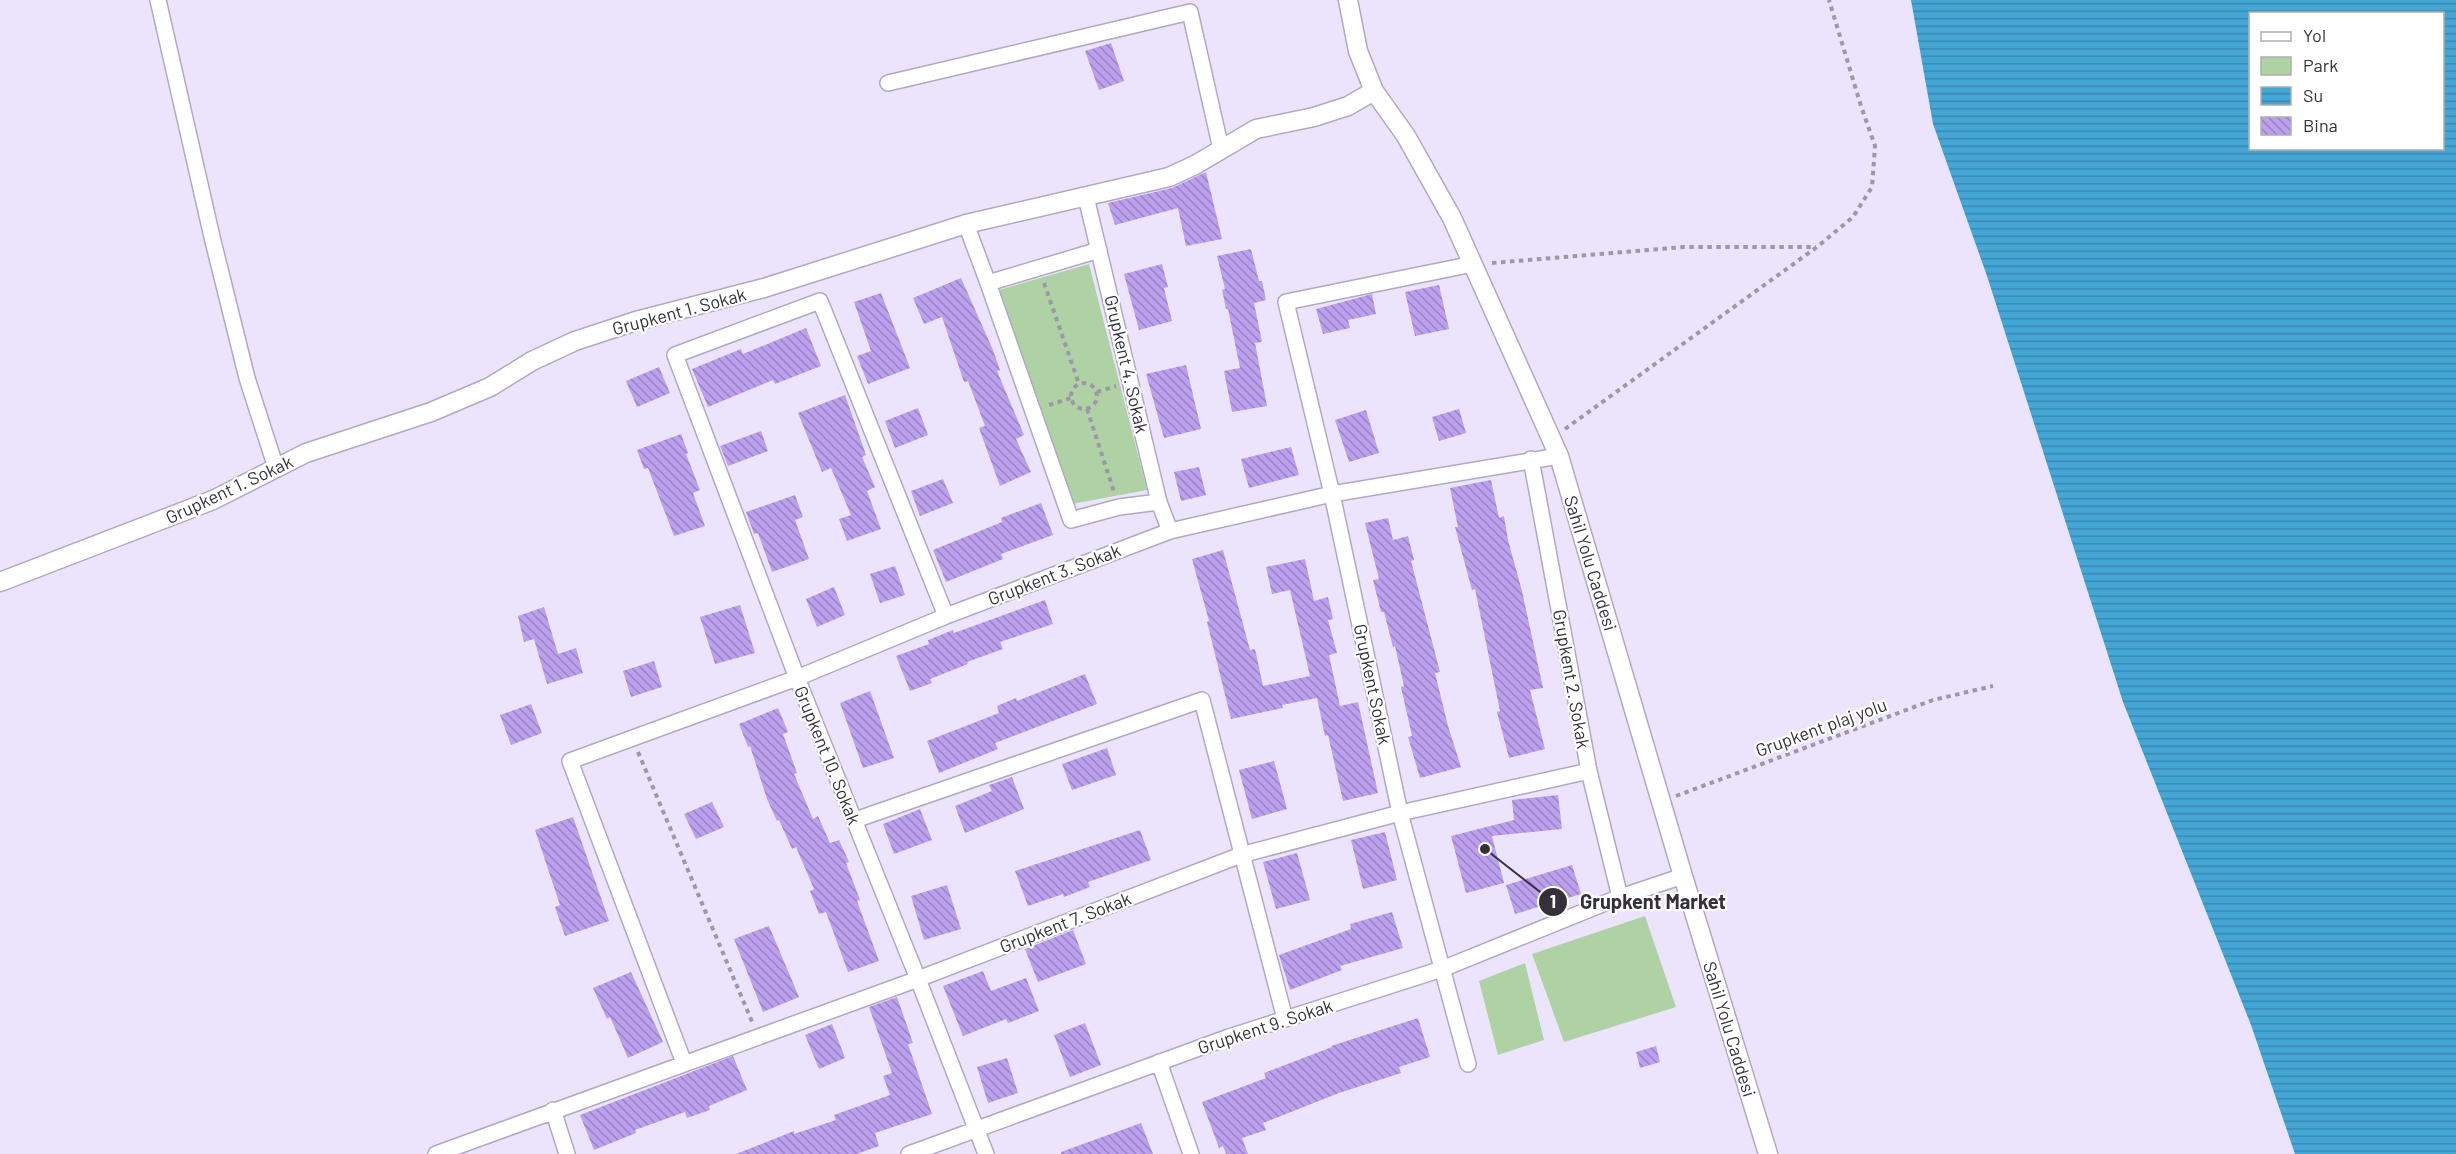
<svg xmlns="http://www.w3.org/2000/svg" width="2456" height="1154" viewBox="0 0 2456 1154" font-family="Barlow,sans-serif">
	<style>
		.green { fill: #afd2a5 }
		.water { fill: url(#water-rules); fill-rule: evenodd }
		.building { fill: url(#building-back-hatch) }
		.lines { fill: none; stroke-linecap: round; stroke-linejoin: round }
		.minor-casing { stroke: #b1a9c1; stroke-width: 18 }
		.tertiary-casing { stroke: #b1a9c1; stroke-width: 21 }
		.path { stroke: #9d97a9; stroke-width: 4; stroke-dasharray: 4.5 4.5; stroke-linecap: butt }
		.minor { stroke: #fff; stroke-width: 15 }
		.tertiary { stroke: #fff; stroke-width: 18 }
		.labels { text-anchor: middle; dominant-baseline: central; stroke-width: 4.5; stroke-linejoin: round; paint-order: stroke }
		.street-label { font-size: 18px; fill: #35313b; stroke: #fff }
		.leader { fill: none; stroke: #35313b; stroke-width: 2 }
		.callout-dot { fill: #35313b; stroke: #fff; stroke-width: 2 }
		.mark-label { font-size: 18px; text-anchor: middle; font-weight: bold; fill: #fff }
		.callout-label { font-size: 20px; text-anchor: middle; font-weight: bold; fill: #35313b; stroke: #fff; stroke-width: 4.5; stroke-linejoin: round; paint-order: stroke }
	</style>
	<defs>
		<pattern id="water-rules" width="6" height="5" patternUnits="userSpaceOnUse" patternTransform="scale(1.5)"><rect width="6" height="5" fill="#44a6d5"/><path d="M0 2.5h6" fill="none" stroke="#3a88ae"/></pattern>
		<pattern id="building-back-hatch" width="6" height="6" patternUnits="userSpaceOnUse" patternTransform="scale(1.5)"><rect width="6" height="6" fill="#bca0ee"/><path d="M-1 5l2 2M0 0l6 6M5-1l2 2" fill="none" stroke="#9a83c2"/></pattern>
	</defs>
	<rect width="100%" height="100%" fill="#ece4fd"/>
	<path class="green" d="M1089 264 1147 490 1072 504 999 290Z
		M1645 916 1676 1007 1564 1042 1532 954Z
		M1525 963 1544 1040 1498 1055 1479 981Z"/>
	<path class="water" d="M1911 0H2456V1154H2295L2251 1025 2123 702 1987 276 1933 124ZM2250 14H2442V148H2250Z"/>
	<path class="building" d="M1111 43 1124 81 1099 90 1085 51Z
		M1206 172 1222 239 1186 246 1178 208 1115 225 1108 203 1172 188Z
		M1251 249 1259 281H1262L1266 300 1254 303 1262 342 1255 343 1267 406 1232 412 1224 371 1240 368 1228 309H1226L1222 290 1225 289 1217 256Z
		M1162 264 1168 287 1164 288 1172 321 1139 330 1124 274Z
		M961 278 993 350 1000 370 997 371 1024 435 1016 439 1031 472 1000 486 979 428 985 426 968 381 964 382 942 317 924 324 913 298Z
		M1439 285 1449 329 1415 336 1405 292Z
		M881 293 910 368 868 384 857 356 871 351 854 302Z
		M1372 294 1376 314 1348 320 1350 328 1323 334 1316 309Z
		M806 328 821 366 775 384 773 380 708 407 692 369 741 349 743 354Z
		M1186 365 1201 429 1164 438 1146 374Z
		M659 367 670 393 637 407 626 381Z
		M845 395 866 455 862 457 875 487 867 491 881 529 847 541 839 519 851 515 831 468 822 472 798 413Z
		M918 408 928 435 895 448 885 421Z
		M1459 409 1466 433 1439 441 1432 417Z
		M1366 410 1379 453 1349 462 1335 420Z
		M761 431 768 451 728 466 720 446Z
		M681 434 688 453 686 454 700 490 693 493 705 526 674 536 648 468 644 469 637 450Z
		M1291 447 1299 475 1249 488 1241 459Z
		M1199 467 1206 495 1181 501 1174 472Z
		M943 479 953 503 920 516 911 491Z
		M1491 480 1499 518 1504 516 1508 540 1522 591 1543 688 1530 690 1545 749 1509 758 1497 712 1500 711 1475 589 1472 590 1455 527H1458L1450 488Z
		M795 495 803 517 795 520 809 559 772 572 758 533 754 534 746 512Z
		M1041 503 1053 535 1001 554 1003 559 946 582 933 550 1002 522 1001 518Z
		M1388 518 1393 540 1408 536 1414 560 1411 561 1440 672 1435 673 1448 726 1461 767 1420 778 1408 737 1412 736 1401 687 1404 686 1395 646 1393 647 1384 612H1381L1373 580 1379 579 1365 523Z
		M1223 550 1250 650 1255 649 1263 686 1310 676 1290 590 1272 594 1266 567 1305 559 1314 601 1328 597 1333 619 1328 620 1337 653 1329 655 1340 706 1358 702 1378 793 1343 801 1328 735 1325 736 1317 698 1282 705 1283 708 1231 719 1207 622 1209 621 1192 559Z
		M895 566 905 595 880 603 870 574Z
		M834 587 845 615 817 627 806 599Z
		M1045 600 1053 624 1000 642 1003 649 967 662 968 664 930 679 932 683 910 691 896 656 929 644 928 640 953 630 954 633Z
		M740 605 755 653 715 664 700 617Z
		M544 607 558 654 576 648 583 673 547 684 534 639 524 642 518 616Z
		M654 661 662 687 631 697 623 671Z
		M1085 674 1097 704 995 743 998 749 939 773 927 741 999 713 997 706 1016 698 1017 701Z
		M870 691 894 758 863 768 840 703Z
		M531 704 542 733 511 745 500 715Z
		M778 708 788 732 783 734 797 773 794 774 813 819 818 816 830 843 839 840 849 862 846 863 860 900 857 901 879 961 848 972 826 912 819 914 810 891 814 889 796 847 792 849 779 820 777 821 767 799 750 746 748 747 739 724Z
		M1107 748 1116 775 1072 790 1062 764Z
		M1274 761 1287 809 1252 819 1239 770Z
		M1012 777 1024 809 965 833 955 806 992 791 989 785Z
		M1558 795 1562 829 1492 836 1504 883 1466 893 1451 836 1514 820 1512 800Z
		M712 802 724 827 696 839 684 814Z
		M920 809 932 840 894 854 883 824Z
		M573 817 609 921 565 936 555 907 560 905 535 830Z
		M1140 830 1151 860 1088 882 1090 887 1064 897 1063 894 1028 906 1015 871Z
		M1385 832 1397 880 1363 889 1351 840Z
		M1297 853 1310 900 1276 909 1263 862Z
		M1572 865 1581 894 1515 914 1506 885Z
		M947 885 961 929 924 940 911 896Z
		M1392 912 1403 948 1340 966 1342 970 1290 990 1279 955 1351 929 1350 924Z
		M769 926 799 997 763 1012 734 939Z
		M1073 930 1086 964 1038 982 1025 949Z
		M983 971 991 991 1026 978 1039 1011 1008 1023 1006 1019 963 1036 943 986Z
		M631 972 663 1042 628 1058 610 1017 607 1019 593 988Z
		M897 997 913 1043 908 1044 932 1114 875 1133 879 1146 857 1154H736L794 1131V1134L836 1120 834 1115 890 1095 883 1076 892 1073 869 1007Z
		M1418 1018 1430 1057 1399 1067 1401 1073 1339 1093 1263 1123 1266 1130 1242 1138 1248 1154H1226L1223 1146 1219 1148 1202 1102 1266 1078 1264 1073 1332 1047 1331 1046Z
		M1085 1023 1101 1065 1070 1077 1054 1035Z
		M832 1024 845 1058 819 1069 805 1035Z
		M1656 1046 1660 1062 1640 1068 1636 1052Z
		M733 1056 747 1090 709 1106 710 1110 687 1118 685 1112 635 1130 636 1133 594 1150 580 1115Z
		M1007 1058 1018 1093 988 1103 977 1067Z
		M1141 1123 1153 1154H1061V1152Z"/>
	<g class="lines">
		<g class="minor-casing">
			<path id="minor" d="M158 0 212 237 247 378 276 468
				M888 83 1190 12 1221 149
				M1086 197 1159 502 1170 531
				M966 224 988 283
				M1099 250 988 283 1071 520 1119 507 1159 502
				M1531 459 1589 771 1620 897
				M946 616 820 301 675 355 797 678 918 979 986 1154
				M855 820 1202 700 1285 1019
				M1159 1062 1191 1154
				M684 1063 570 761 797 678 946 616 1170 531 1332 494 1559 456
				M1468 1064 1400 813 1332 494 1286 302 1473 264
				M553 1110 567 1154
				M436 1154 918 979 1241 855 1400 813 1589 771
				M909 1154 1229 1037 1442 969 1620 897 1683 876"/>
		</g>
		<g class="tertiary-casing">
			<path id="tertiary" d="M1348 0 1358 51 1374 91 1406 136 1452 218 1559 456 1683 876 1768 1154
				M0 582 213 500 306 453 431 412 490 387 532 361 575 341 636 321 764 288 966 224 1169 177 1195 165 1256 129 1314 117 1348 106 1374 91"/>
		</g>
		<path class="path" d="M1492 263 1684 247H1816
			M1044 283 1079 384
			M1071 396a13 13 0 1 1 26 0a13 13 0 1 1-26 0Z
			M1097 392 1116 386
			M1049 405 1071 398
			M1087 409 1114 492
			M1565 429 1817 247 1853 217 1872 187 1875 146 1861 106 1829 0
			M638 752 753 1024
			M1676 796 1933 700 1993 686"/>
		<use href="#minor" class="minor"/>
		<use href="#tertiary" class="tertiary"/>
	</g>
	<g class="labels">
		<g class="street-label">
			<text transform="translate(679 311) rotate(-15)">Grupkent 1. Sokak</text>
			<text transform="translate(1127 364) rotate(77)">Grupkent 4. Sokak</text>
			<text transform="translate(229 489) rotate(-25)">Grupkent 1. Sokak</text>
			<text transform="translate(1591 563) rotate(73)">Sahil Yolu Caddesi</text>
			<text transform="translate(1054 574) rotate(-21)">Grupkent 3. Sokak</text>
			<text transform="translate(1572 679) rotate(80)">Grupkent 2. Sokak</text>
			<text transform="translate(1373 684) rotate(78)">Grupkent Sokak</text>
			<text transform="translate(1821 727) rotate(-20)">Grupkent plaj yolu</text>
			<text transform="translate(828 755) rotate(68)">Grupkent 10. Sokak</text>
			<text transform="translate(1065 922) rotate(-21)">Grupkent 7. Sokak</text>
			<text transform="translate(1265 1026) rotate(-18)">Grupkent 9. Sokak</text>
			<text transform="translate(1730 1029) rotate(73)">Sahil Yolu Caddesi</text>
		</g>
	</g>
	<path class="leader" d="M1485 849L1553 902"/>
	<g class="callout-dot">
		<circle cx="1485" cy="849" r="6"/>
		<circle cx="1553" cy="902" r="15"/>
	</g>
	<g class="mark-label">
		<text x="1553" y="908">1</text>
	</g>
	<g class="callout-label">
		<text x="1653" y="909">Grupkent Market</text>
	</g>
	<rect x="2249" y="12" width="195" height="138" fill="#ffffff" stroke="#aeadb1" stroke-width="1.5"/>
	<rect x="2261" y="32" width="30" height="9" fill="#ffffff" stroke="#aeadb1" stroke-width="1.5"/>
	<text x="2303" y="42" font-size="18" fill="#35313b">Yol</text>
	<rect x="2261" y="57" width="30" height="18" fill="#afd2a5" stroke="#aeadb1" stroke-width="1.5"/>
	<text x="2303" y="72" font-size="18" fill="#35313b">Park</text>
	<rect x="2261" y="87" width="30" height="18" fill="url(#water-rules)" stroke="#aeadb1" stroke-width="1.5"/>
	<text x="2303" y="102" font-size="18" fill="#35313b">Su</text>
	<rect x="2261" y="117" width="30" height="18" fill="url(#building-back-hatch)" stroke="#aeadb1" stroke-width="1.5"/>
	<text x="2303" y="132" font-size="18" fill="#35313b">Bina</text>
</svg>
